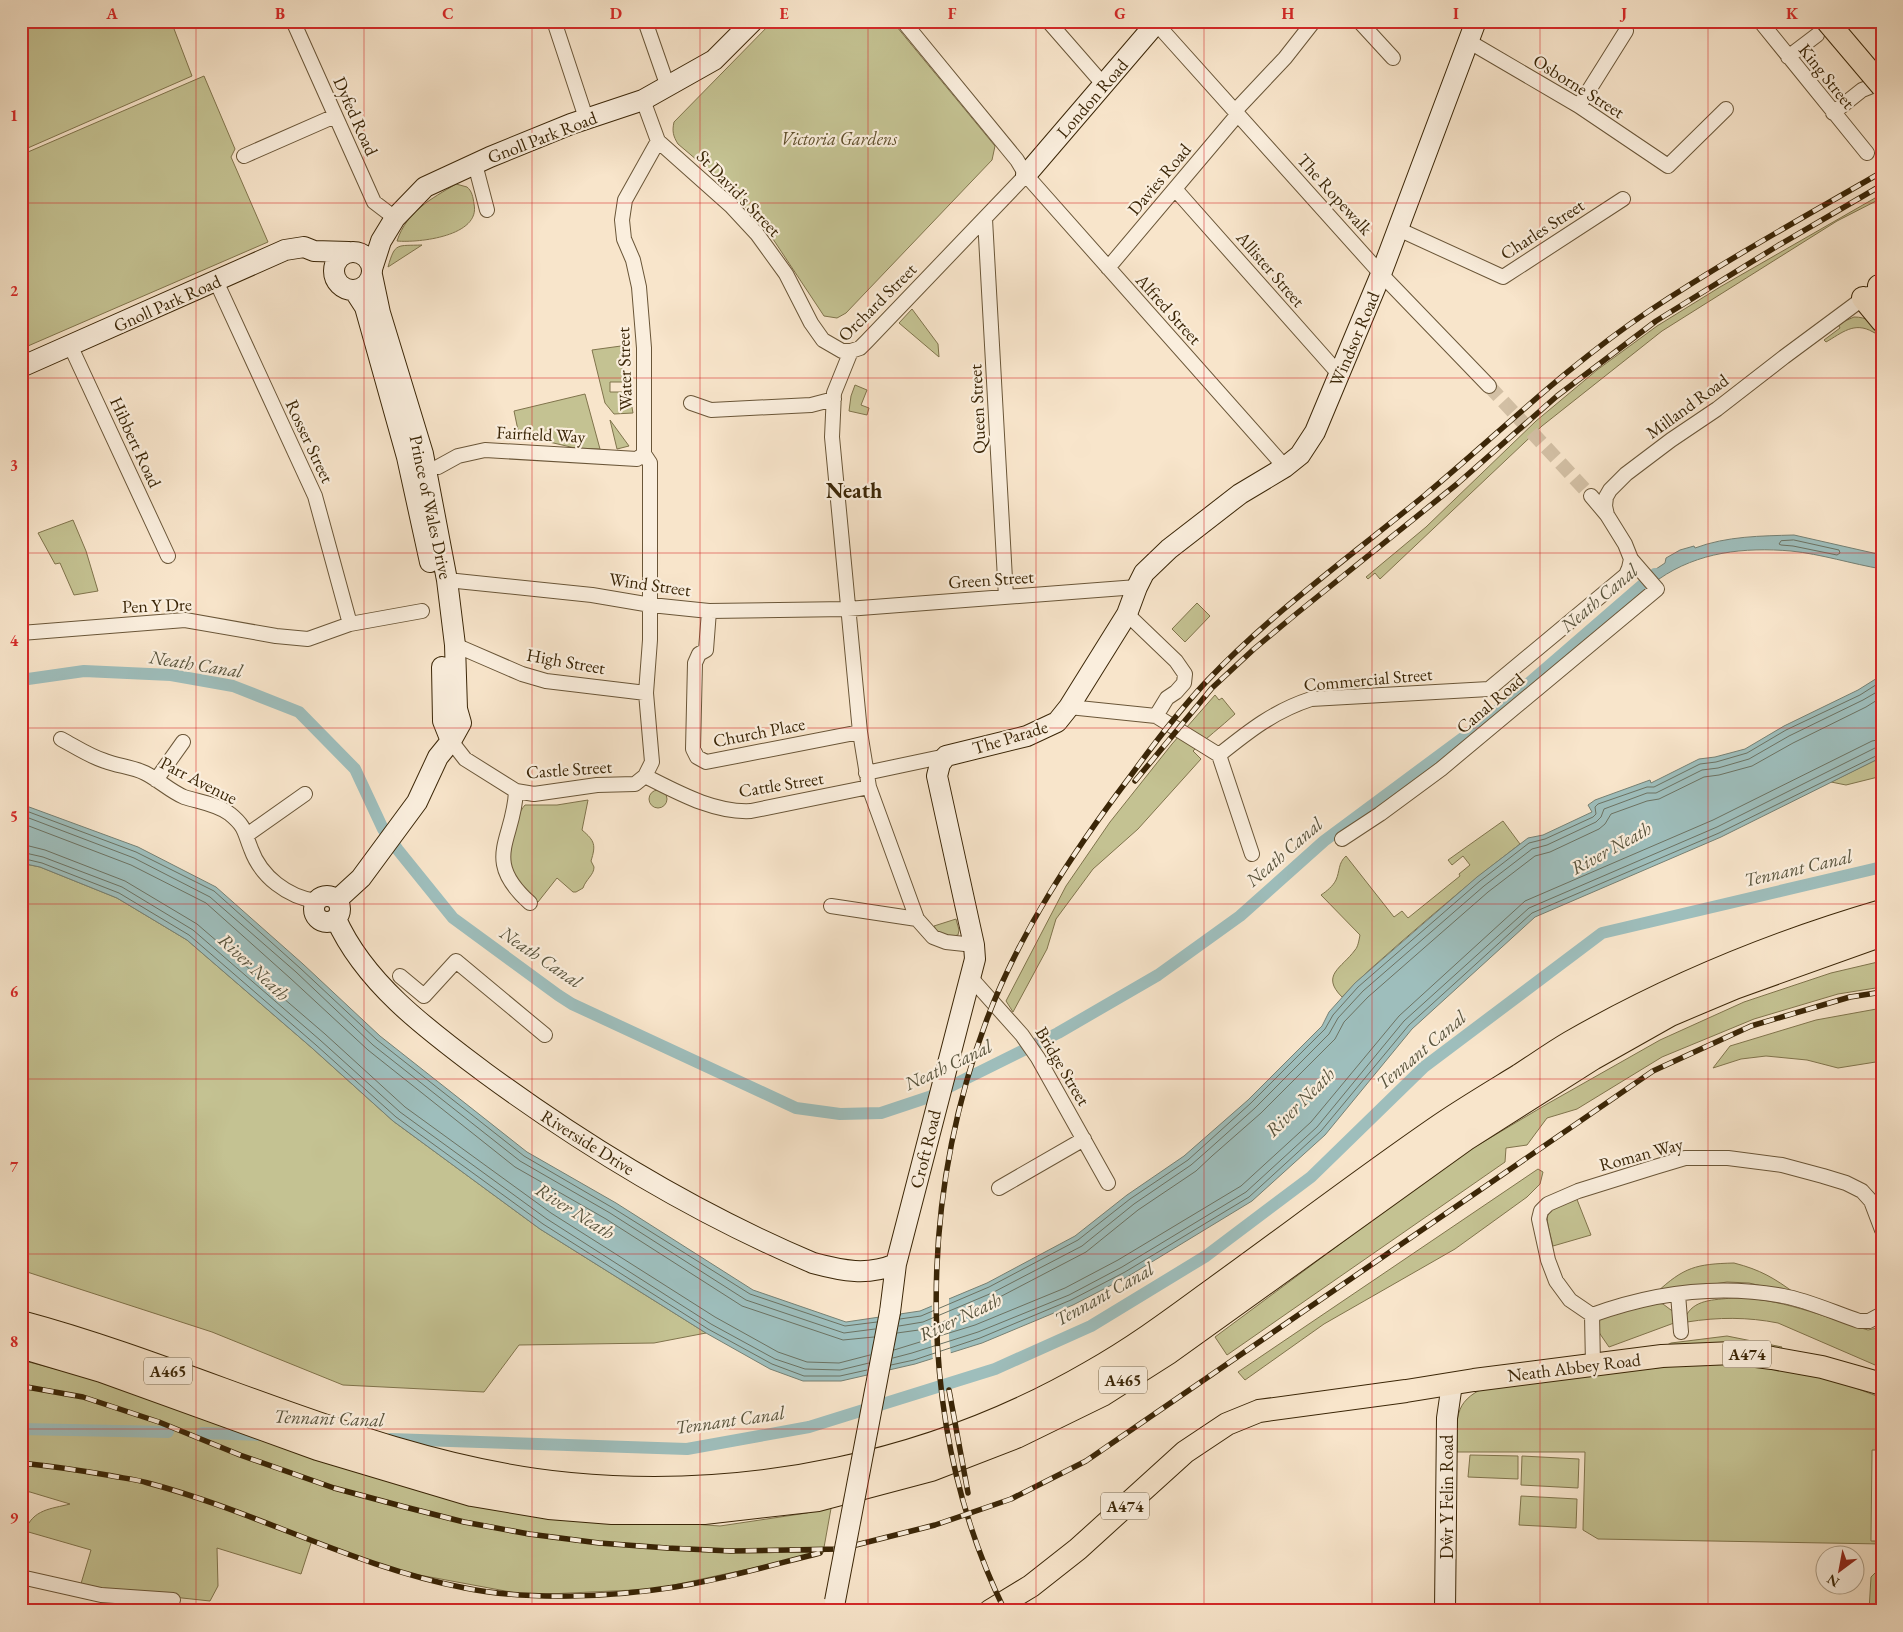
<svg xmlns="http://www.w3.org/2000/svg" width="1903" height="1632" viewBox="0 0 1903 1632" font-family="'EB Garamond',serif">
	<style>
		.green { fill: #c4c292; stroke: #80744c }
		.water { fill: #9ebebc; stroke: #768174 }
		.pier { fill: #f8e5cb }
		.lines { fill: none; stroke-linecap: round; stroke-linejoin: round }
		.shore { stroke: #6c7262; stroke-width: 1 }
		.canal { stroke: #9ebebc; stroke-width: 12 }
		.street-tunnel { stroke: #d2bfa4; stroke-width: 14; stroke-dasharray: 14 7; stroke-linecap: butt }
		.street-casing { stroke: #6a5638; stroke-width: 16 }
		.secondary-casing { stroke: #3b2607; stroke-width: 22 }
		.primary-casing { stroke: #3b2607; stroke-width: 24 }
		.highway-casing { stroke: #3b2607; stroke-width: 28 }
		.street { stroke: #faeedd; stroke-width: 14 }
		.secondary { stroke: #faeedd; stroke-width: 20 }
		.primary { stroke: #f8e5cb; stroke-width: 22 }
		.highway { stroke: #f8e5cb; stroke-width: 26 }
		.rail-casing { stroke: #3b2607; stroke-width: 5.5 }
		.rail { stroke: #faeedd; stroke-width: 4; stroke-dasharray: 11; stroke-linecap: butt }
		.secondary-bridge-casing { stroke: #3b2607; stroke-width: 22; stroke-linecap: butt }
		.primary-bridge-casing { stroke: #3b2607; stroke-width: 24; stroke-linecap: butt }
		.secondary-bridge { stroke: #faeedd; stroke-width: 20 }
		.primary-bridge { stroke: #f8e5cb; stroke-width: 22 }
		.grid { fill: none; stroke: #d62828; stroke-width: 1; stroke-opacity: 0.55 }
		.labels { text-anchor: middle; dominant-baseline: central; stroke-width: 4.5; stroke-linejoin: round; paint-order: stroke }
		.shield { fill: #faeedd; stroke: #746247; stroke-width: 1 }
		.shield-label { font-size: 16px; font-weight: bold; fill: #3b2607 }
		.street-label { font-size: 18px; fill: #3b2607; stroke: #faeedd }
		.park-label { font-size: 18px; font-style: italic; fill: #5d4d2a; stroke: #faeedd }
		.water-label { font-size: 19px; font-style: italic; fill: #59543d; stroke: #faeedd }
		.district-label { font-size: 22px; font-weight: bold; fill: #3b2607; stroke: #faeedd }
		.neatline { fill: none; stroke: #d62828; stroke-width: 2 }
		.grid-label { font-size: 16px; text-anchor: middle; font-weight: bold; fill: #d62828 }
	</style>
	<rect width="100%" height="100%" fill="#f8e5cb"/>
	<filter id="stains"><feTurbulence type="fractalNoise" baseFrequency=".004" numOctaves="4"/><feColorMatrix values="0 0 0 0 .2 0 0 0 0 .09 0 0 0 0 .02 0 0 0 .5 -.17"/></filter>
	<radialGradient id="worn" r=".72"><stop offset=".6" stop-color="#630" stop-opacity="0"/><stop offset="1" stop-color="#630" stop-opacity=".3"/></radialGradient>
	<path class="green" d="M21 21H171L192 76 21 151Z
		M773 21H892L995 146 992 160 846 313 837 318 824 316 767 230 717 177 678 144C673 136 672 131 674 122Z
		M204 76 235 149 231 157 268 242 21 349V155Z
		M456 184 467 187C472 191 473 197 474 204 481 236 419 243 397 241 407 211 431 199 456 184Z
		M1882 194V198L1837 221 1662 331 1542 426 1380 579 1375 573 1368 579 1366 577 1426 527 1536 421 1597 370 1657 326 1720 287Z
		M422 245 388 267C395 242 397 246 422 245Z
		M912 309 938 344 939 357 899 323Z
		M1854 317C1867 317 1872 322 1882 330V339C1879 335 1877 334 1873 332 1854 321 1842 333 1826 342L1824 340 1840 328 1838 324Z
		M621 346 623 382H610V392H623V396H630L633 413 614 414 605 403 592 350Z
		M855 385 867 390 861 405 869 408 867 415 849 411 851 396Z
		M585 394 600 449 575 448 519 435 514 411Z
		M610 420 629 446 617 449Z
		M73 520 86 551 98 591 74 595 60 563 55 564 38 533Z
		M1197 603 1210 616 1185 642 1172 629Z
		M1215 695 1219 700 1222 698 1235 714C1221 727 1206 738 1193 751L1201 759 1138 829 1093 869 1056 919 1047 949 1013 1012 1006 1001 1066 886 1110 822 1172 744Z
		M1882 757V776L1846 785 1831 782Z
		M649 799a9 9 0 1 1 18 0a9 9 0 1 1-18 0Z
		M588 800 582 830C595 841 596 845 591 861L594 867C594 875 586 879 583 888L576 892H573L557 878 538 902C529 894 513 881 510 869 506 854 514 817 525 805H557Z
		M1503 821 1520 844C1479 875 1440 908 1401 942 1381 960 1360 977 1342 997 1320 975 1342 968 1355 950 1358 947 1359 940 1360 935L1321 895C1327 891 1333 886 1336 880 1340 871 1338 863 1346 856L1394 917 1402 911 1408 918 1460 876 1459 874 1470 865 1463 856 1452 865 1448 860Z
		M21 863 40 867 117 898 187 940 312 1048 393 1121 540 1229 706 1333 654 1343 519 1345 484 1392 343 1385 212 1332 21 1270Z
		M956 919 959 930 958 935 953 936 939 935 934 926Z
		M1882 961V987L1838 994 1754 1019 1662 1057 1577 1109 1547 1118 1527 1145 1506 1148 1505 1162 1227 1355 1215 1337 1453 1160 1547 1104 1660 1040 1744 1002 1831 973Z
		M1882 1008V1061L1838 1068 1807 1060 1766 1056 1741 1059 1713 1068 1730 1046 1816 1020Z
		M1538 1169 1543 1172 1540 1184 1527 1197 1455 1249 1324 1324 1245 1380 1238 1372Z
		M1576 1197 1591 1235 1553 1246C1544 1209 1542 1214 1576 1197Z
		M1734 1263C1761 1270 1774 1278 1796 1294L1749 1283 1727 1282 1656 1293C1684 1267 1696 1264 1734 1263Z
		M1732 1298C1779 1297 1823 1317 1868 1330L1882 1327V1368L1778 1323C1748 1317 1718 1317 1687 1322L1685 1318C1693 1299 1714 1300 1732 1298Z
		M1657 1303 1663 1304 1675 1313 1674 1323 1609 1347 1598 1331 1600 1319 1606 1314Z
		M1727 1336 1782 1347 1781 1349 1663 1347 1671 1343Z
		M21 1360 639 1520 720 1526 807 1513 832 1503 823 1553 655 1589 527 1595 403 1572 312 1540 301 1574 217 1548 218 1586 210 1601 80 1587 91 1550 25 1531C33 1509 51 1509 70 1504L30 1492 21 1491Z
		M1718 1361 1824 1376 1882 1398V1450H1872L1871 1541H1882V1544L1598 1539 1583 1530 1585 1452H1457C1457 1420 1452 1402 1486 1387Z
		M1470 1455 1518 1456V1479L1468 1477Z
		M1522 1456 1579 1459 1578 1488 1521 1485Z
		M1521 1496 1577 1499 1576 1528 1519 1525Z
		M1878 1570H1882V1611H1869L1871 1577Z"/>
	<path class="water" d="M1794 535 1882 555V569C1852 564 1821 554 1791 551 1744 547 1698 552 1659 579L1653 571 1665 563 1666 558 1680 550 1694 546 1695 548C1727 536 1761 536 1794 535Z
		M1882 675V757L1721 837 1535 917 1412 1029 1325 1135 1252 1201 1127 1277 1073 1305 982 1343 915 1364 841 1381H803L770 1369 706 1333 540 1229 393 1121 312 1048 187 940 117 898 40 867 21 863V804L138 847 216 887 303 964 380 1036 527 1152 616 1203 753 1290 846 1322 920 1311 987 1283 1075 1236 1127 1195 1184 1156 1248 1100 1322 1026 1329 1012 1355 983 1477 877 1528 838 1543 835 1592 812 1588 805 1595 800 1650 780 1651 783 1699 759 1715 757 1745 749 1784 726 1858 690Z"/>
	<path class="pier" d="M949 1296V1338L951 1355 933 1361 931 1342 932 1303Z"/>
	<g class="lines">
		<path class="shore" d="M1794 540 1839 550 1840 553 1837 555 1793 546 1781 545 1779 544 1781 541Z
			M21 809 136 852 214 891 300 968 377 1040 524 1156 613 1208 750 1294 845 1326 877 1322
			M21 815 134 858 210 897 296 972 373 1045 520 1161 610 1213 746 1300 844 1333 875 1329
			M21 823 131 865 206 903 290 978 368 1050 515 1167 606 1219 742 1306 843 1340 874 1337
			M21 844 45 850 125 881 197 924 325 1034 405 1107 551 1213 715 1317 778 1352 807 1362 839 1363 870 1355
			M21 852 43 857 122 887 193 930 320 1040 400 1112 547 1219 711 1324 775 1359 805 1369 840 1370 869 1363
			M21 858 42 863 119 893 189 935 316 1045 396 1117 543 1224 708 1329 772 1364 804 1376H840L867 1370
			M900 1319 921 1316 989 1287 1078 1240 1130 1199 1188 1160 1251 1103 1325 1029 1333 1015 1358 987 1480 881 1529 843 1545 839 1593 817 1596 814 1595 807 1598 804 1647 787H1654L1700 764 1716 762 1747 753 1786 730 1860 695 1882 681
			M899 1326 923 1322 992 1293 1082 1246 1134 1204 1191 1165 1207 1151 1255 1108 1329 1034 1338 1018 1363 991 1484 886 1532 849 1547 845 1596 822 1601 817 1604 809 1647 793H1656L1702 770 1718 768 1749 759 1789 736 1863 700 1882 689
			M897 1333 926 1329 994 1300 1086 1252 1138 1210 1196 1171 1212 1156 1261 1113 1335 1039 1344 1022 1368 997 1488 892 1535 856 1550 852 1599 829 1605 824 1611 814 1647 801 1659 799 1704 777 1719 775 1752 766 1793 743 1866 707 1882 697
			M894 1350 975 1325 1065 1288 1118 1260 1241 1186 1311 1122 1399 1016 1525 901 1713 820 1872 741 1882 739
			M893 1358 912 1353 978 1332 1069 1295 1122 1267 1246 1192 1317 1127 1404 1021 1529 908 1717 827 1875 748 1882 746
			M891 1365 914 1360 980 1338 1071 1300 1125 1272 1249 1197 1321 1131 1409 1025 1532 913 1719 833 1882 753"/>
		<path class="canal" d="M21 680 84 671 171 675 233 686 299 712 355 769 383 829 398 850 453 918 558 995 572 1004 796 1108 840 1114 881 1113 929 1097 1058 1033 1158 975 1240 916 1324 841 1483 723 1655 574
			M21 1429 168 1432
			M202 1433 260 1435
			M390 1439 687 1449 809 1427 995 1369 1091 1326 1206 1256 1311 1177 1424 1067 1602 933 1882 867"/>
		<path class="street-tunnel" d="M1489 386 1591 496"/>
		<g class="street-casing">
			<path id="street" d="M293 21 374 202 395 218
				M554 21 586 118
				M645 21 668 87
				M903 21 1017 160 1026 175 1285 467
				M1048 21 1103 84
				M1154 21 1381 274 1489 386
				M1359 21 1393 58
				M1760 21 1867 153
				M1869 21 1871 23
				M1468 41 1579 106 1668 166 1726 109
				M1788 57 1817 35
				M643 100 658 141 731 206 757 234 786 274 811 323 823 340 842 351H851L860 348 867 341 1026 175
				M1579 106 1626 31
				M1235 111 1285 58 1314 21
				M1833 113 1862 90 1882 82
				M244 156 335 116
				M475 164 487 210
				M1175 189 1339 374
				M985 219 1006 597
				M1398 229 1503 277 1623 199
				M1108 268 1238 114
				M216 281 315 496 350 624
				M70 345 168 556
				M851 351 834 393 832 437 860 732 869 787 917 919
				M691 403 711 410 811 405 834 399
				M438 467 458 456 485 450 637 459 644 454
				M1591 496 1607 515
				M447 580 592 595 651 605 709 611 847 609 1137 587
				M709 611 706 650 699 654 695 663 693 749 697 757 706 762 860 732
				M1127 614 1176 661 1185 674 1184 683 1176 692 1167 698 1156 716
				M21 633 185 620 276 636 308 639 350 624 422 611
				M455 645 522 674 546 681 646 693
				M1069 707 1156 716 1219 755
				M61 739C76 747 89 756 105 761 118 766 133 767 145 773 159 780 170 791 184 797 199 802 217 804 230 814 246 827 244 832 251 849 261 877 288 897 316 901
				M451 741 465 759 516 791 534 794 597 785 635 784 645 776 652 762 646 693 650 640V463L644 454V348L639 287 633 260 624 239 622 220 625 200 658 141
				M1219 755C1249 731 1274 711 1311 699L1489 689 1626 575 1629 568 1631 559
				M1219 755 1252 854
				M866 773 946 756
				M645 776C677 792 714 813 751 811L869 787
				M156 780 183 742
				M516 791C514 841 481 859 530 903
				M247 835 305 794
				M1342 839 1380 814 1441 769 1657 589 1631 559 1625 544 1607 515 1605 506 1606 497 1610 490 1626 474 1671 440 1717 409 1784 357 1869 294
				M831 906 917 919 933 937 946 942 974 945
				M400 976 424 996 456 961 545 1035
				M971 978 1022 1035 1038 1058 1108 1183
				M999 1188 1084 1139
				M1882 1230 1871 1201 1862 1191 1846 1183 1823 1176 1782 1165 1728 1158H1685L1655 1167 1578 1191 1548 1204 1541 1211 1539 1219 1548 1260 1556 1281 1570 1300 1592 1315C1653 1293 1719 1284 1783 1296 1807 1300 1835 1313 1859 1321H1869L1882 1314
				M1678 1294 1681 1332
				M1592 1315 1593 1365
				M21 1577 101 1595 173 1600"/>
		</g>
		<g class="secondary-casing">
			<path id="secondary" d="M1026 175 1158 21
				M334 271a19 19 0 1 1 38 0a19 19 0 1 1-38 0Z
				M372 269 381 241 395 218 425 187 490 157 571 124 643 100 714 60 753 21
				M354 290 365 307 407 457 430 562
				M21 367 285 250 304 247 314 251 349 252
				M442 667 443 721 451 741
				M314 909a13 13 0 1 1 26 0a13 13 0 1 1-26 0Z
				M337 900 361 878 417 802 438 757 451 741 461 723 457 709 455 645 447 580 423 454 380 313 372 275
				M336 919C365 984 428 1030 484 1072 586 1147 697 1214 813 1263 843 1271 867 1276 896 1264
				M890 1312 896 1264 975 959 974 945 937 776 940 764 946 756 1027 736 1057 722 1069 707 1127 614 1137 587 1144 573 1169 549 1240 494 1285 467 1300 455 1315 432 1381 274 1476 21
				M1445 1611 1447 1418 1452 1384"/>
		</g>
		<g class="primary-casing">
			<path id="primary" d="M1854 21 1882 54
				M1879 286 1882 289
				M1863 298 1882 321
				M990 1611 1031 1586 1078 1549 1185 1452 1227 1424 1259 1411 1406 1391 1474 1380 1662 1356 1733 1353 1772 1358 1822 1367 1882 1384"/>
		</g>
		<g class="highway-casing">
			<path id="highway" d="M21 1324C204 1373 379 1468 570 1486 750 1503 934 1465 1091 1374 1136 1349 1177 1318 1218 1288 1293 1234 1366 1178 1442 1126 1467 1109 1494 1093 1520 1077 1537 1066 1554 1054 1571 1044 1667 989 1776 944 1882 913
				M21 1345 102 1369 318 1447 472 1493 549 1506 612 1511H704L818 1498 931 1468 1016 1435 1102 1393 1168 1351 1466 1137 1592 1057 1670 1013 1734 986 1882 933"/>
		</g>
		<use href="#street" class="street"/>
		<use href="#secondary" class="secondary"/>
		<use href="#primary" class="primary"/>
		<use href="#highway" class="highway"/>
		<g class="rail-casing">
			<path id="rail" d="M1135 781 1212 688 1254 649 1296 614 1457 484 1557 396 1656 321 1779 245 1882 185
				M21 1386 83 1397 159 1422 240 1455 334 1488 405 1507 464 1522 529 1534 599 1543 667 1548 731 1551 840 1549 935 1525 1011 1499 1086 1461 1653 1071 1751 1026 1850 997 1882 992
				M949 1390 968 1493
				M21 1463C50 1466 78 1470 107 1475 121 1478 135 1479 148 1483 255 1511 355 1567 465 1588 530 1601 611 1597 675 1587 724 1579 772 1565 820 1553
				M1005 1611C916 1429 917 1207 987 1019 1020 932 1073 852 1129 778 1153 745 1177 713 1205 683 1271 613 1351 556 1425 495 1499 433 1568 365 1649 311 1724 261 1804 217 1882 172"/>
		</g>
		<use href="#rail" class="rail"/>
		<g class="secondary-bridge-casing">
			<path id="secondary-bridge" d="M835 1601 890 1312"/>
		</g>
		<g class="primary-bridge-casing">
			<path id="primary-bridge" d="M1827 21 1882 86"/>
		</g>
		<use href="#secondary-bridge" class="secondary-bridge"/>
		<use href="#primary-bridge" class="primary-bridge"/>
	</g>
	<path class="grid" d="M196 21V1611M364 21V1611M532 21V1611M700 21V1611M868 21V1611M1036 21V1611M1204 21V1611M1372 21V1611M1540 21V1611M1708 21V1611M21 203H1882M21 378H1882M21 553H1882M21 728H1882M21 904H1882M21 1079H1882M21 1254H1882M21 1429H1882"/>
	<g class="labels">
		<g class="shield">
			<rect x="1723" y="1340.5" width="48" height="27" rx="4"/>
			<rect x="144" y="1357.5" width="48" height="27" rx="4"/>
			<rect x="1099" y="1366.5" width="48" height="27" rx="4"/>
			<rect x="1101" y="1492.5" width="48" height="27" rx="4"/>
		</g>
		<g class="shield-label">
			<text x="1747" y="1354">A474</text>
			<text x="168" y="1371">A465</text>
			<text x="1123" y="1380">A465</text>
			<text x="1125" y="1506">A474</text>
		</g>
		<g class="street-label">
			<text transform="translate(1827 76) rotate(51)">King Street</text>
			<text transform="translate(1579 86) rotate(32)">Osborne Street</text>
			<text transform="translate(1092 98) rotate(-49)">London Road</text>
			<text transform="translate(356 116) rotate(66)">Dyfed Road</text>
			<text transform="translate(542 137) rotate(-21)">Gnoll Park Road</text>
			<text transform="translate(1159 179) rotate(-50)">Davies Road</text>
			<text transform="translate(739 193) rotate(46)">St David's Street</text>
			<text transform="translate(1335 194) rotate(48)">The Ropewalk</text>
			<text transform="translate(1542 229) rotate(-33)">Charles Street</text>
			<text transform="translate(1271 269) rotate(49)">Allister Street</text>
			<text transform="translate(877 302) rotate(-45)">Orchard Street</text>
			<text transform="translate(167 303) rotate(-24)">Gnoll Park Road</text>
			<text transform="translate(1169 309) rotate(48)">Alfred Street</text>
			<text transform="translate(1354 339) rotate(-67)">Windsor Road</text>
			<text transform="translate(624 369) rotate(-92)">Water Street</text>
			<text transform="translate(1687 406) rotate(-36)">Milland Road</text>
			<text transform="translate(977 409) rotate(-93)">Queen Street</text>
			<text transform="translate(541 434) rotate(3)">Fairfield Way</text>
			<text transform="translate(310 441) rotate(65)">Rosser Street</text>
			<text transform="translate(136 442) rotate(65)">Hibbert Road</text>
			<text transform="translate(431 507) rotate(78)">Prince of Wales Drive</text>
			<text transform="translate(991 579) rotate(-4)">Green Street</text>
			<text transform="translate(650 584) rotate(8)">Wind Street</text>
			<text transform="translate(157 605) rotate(-2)">Pen Y Dre</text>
			<text transform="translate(566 661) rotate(10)">High Street</text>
			<text transform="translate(1368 679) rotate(-5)">Commercial Street</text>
			<text transform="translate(1490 703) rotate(-40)">Canal Road</text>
			<text transform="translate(759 732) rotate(-11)">Church Place</text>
			<text transform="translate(1010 737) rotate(-17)">The Parade</text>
			<text transform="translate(569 769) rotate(-4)">Castle Street</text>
			<text transform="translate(199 780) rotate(27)">Parr Avenue</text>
			<text transform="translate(781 784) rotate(-9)">Cattle Street</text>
			<text transform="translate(1063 1066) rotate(59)">Bridge Street</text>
			<text transform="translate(588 1142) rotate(32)">Riverside Drive</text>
			<text transform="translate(925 1149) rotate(-76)">Croft Road</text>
			<text transform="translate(1641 1154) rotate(-15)">Roman Way</text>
			<text transform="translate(1574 1367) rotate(-7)">Neath Abbey Road</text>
			<text transform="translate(1446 1497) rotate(-90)">Dŵr Y Felin Road</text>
		</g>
		<g class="park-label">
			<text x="839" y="138">Victoria Gardens</text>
		</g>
		<g class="water-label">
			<text transform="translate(1599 598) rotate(-40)">Neath Canal</text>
			<text transform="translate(196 664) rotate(9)">Neath Canal</text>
			<text transform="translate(1611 848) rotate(-29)">River Neath</text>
			<text transform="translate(1284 852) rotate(-41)">Neath Canal</text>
			<text transform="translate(1798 868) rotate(-13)">Tennant Canal</text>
			<text transform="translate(541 957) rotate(34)">Neath Canal</text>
			<text transform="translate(254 967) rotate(43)">River Neath</text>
			<text transform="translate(1421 1050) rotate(-40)">Tennant Canal</text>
			<text transform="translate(948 1065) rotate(-25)">Neath Canal</text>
			<text transform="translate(1300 1102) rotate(-45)">River Neath</text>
			<text transform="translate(575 1211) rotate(32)">River Neath</text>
			<text transform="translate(1104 1294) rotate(-29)">Tennant Canal</text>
			<text transform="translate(960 1317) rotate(-25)">River Neath</text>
			<text transform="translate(329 1418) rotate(2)">Tennant Canal</text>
			<text transform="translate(730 1420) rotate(-8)">Tennant Canal</text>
		</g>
		<g class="district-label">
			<text x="854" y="490">Neath</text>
		</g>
	</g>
	<rect width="1903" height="1632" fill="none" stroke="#f8e5cb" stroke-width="55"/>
	<g transform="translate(1840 1570) rotate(212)"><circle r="24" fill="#faeedd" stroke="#ae9e87"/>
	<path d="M0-4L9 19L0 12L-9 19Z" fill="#8f2418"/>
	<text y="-8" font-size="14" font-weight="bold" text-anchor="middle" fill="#3b2607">N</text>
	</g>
	<rect x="28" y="28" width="1848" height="1576" class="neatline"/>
	<g class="grid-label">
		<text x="112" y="19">A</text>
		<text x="280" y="19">B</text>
		<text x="448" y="19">C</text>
		<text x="616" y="19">D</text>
		<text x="784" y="19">E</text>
		<text x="952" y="19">F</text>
		<text x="1120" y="19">G</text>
		<text x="1288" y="19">H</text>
		<text x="1456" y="19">I</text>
		<text x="1624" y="19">J</text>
		<text x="1792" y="19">K</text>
		<text x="14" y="121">1</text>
		<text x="14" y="296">2</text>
		<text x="14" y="471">3</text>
		<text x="14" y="646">4</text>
		<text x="14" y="822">5</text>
		<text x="14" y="997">6</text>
		<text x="14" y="1172">7</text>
		<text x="14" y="1347">8</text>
		<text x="14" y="1523">9</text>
	</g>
	<rect width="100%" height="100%" filter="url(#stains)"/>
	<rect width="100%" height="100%" fill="url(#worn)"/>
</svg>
